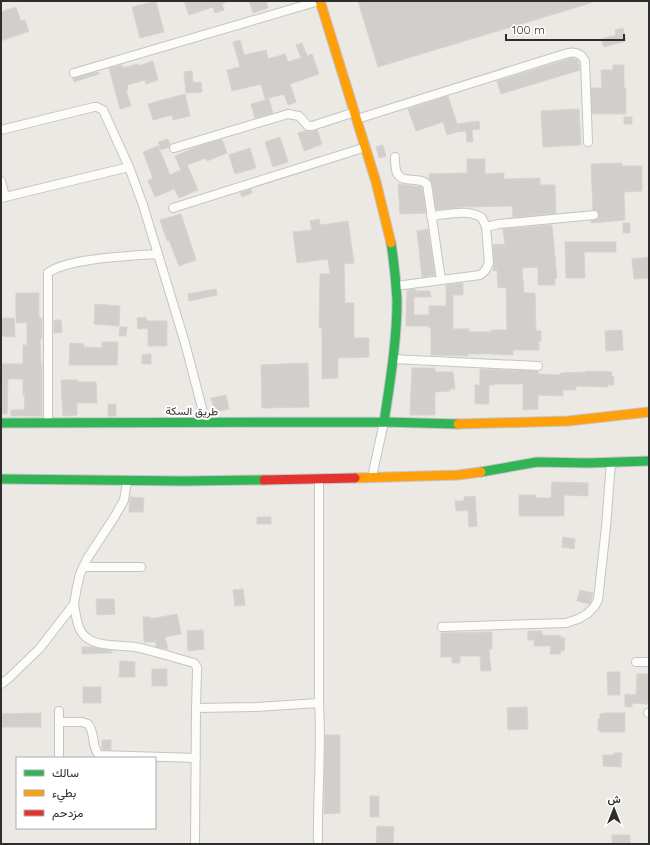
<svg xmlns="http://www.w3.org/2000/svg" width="650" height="845" viewBox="0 0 650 845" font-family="Quicksand,Vazirmatn,sans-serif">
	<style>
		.building { fill: #d1cecb; stroke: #d7d4d0 }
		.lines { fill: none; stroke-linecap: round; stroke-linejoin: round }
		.street-casing { stroke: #c5c4c5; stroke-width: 10 }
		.fast-casing { stroke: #c5c4c5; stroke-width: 11 }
		.slow-casing { stroke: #c5c4c5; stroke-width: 11 }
		.jam-casing { stroke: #c5c4c5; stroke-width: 11 }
		.street { stroke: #fcfcfb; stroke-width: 8 }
		.fast { stroke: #30b455; stroke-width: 9 }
		.slow { stroke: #ff9f0a; stroke-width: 9 }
		.jam { stroke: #e5322d; stroke-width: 9 }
		.labels { text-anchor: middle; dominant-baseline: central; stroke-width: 4; stroke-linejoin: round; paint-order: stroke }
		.street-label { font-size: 11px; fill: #2e2e2e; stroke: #fff }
	</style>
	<rect width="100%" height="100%" fill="#ece8e4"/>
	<path class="building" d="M156 1 164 32 140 38 132 7Z
		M184 1H226V2L222 4 224 10 215 13 213 7 189 15Z
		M249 1H266L268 8 253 13Z
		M358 1H591V3L378 67Z
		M16 7 21 21 25 20 29 31 1 41V12Z
		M623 28 626 41 604 47 601 39 616 35 615 30Z
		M240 40 244 55 266 50 268 59 285 54 288 62 301 58 296 45 302 43 307 56 312 54 319 74 290 84 296 102 288 105 284 94 265 99 261 84 232 91 227 70 240 67 233 42Z
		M572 58 578 60 580 70 501 94 497 81Z
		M153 61 158 80 146 84 145 80 127 85 128 89 126 90 131 106 120 109 109 68 122 65 123 68 138 64 139 66Z
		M613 65H624V88H626V114H592L591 88H602L601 70H613Z
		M192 71 193 83 201 82 202 92 186 93 184 72Z
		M98 72 99 74 74 82 73 78Z
		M185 94 190 116 173 120 172 115 153 120 148 104Z
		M448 96 457 124 479 121 480 129 472 130 473 142H467L466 131 456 132 447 135 443 122 416 131 408 109Z
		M269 99 273 113 255 118 251 104Z
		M579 109 581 145 543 147 541 111Z
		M624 117H632V124H624Z
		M317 130 322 144 304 151 298 133 305 131 312 132Z
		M280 137 288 162 273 167 265 142Z
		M168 139 170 144 169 147 161 150 158 142Z
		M222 139 227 153 207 161 206 158 187 165 198 190 179 198 174 189 155 197 148 181 153 178 143 152 158 146 170 175 181 170 175 156 197 147Z
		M383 145 386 156 379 158 376 147Z
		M250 148 256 168 235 174 229 155Z
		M467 159H485V174L504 173V179L540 178V185H555L556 213 513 217 512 206 461 207 436 210 432 183 429 179V174L467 173Z
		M622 163V166H642V191L624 192 625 220 591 223V221L597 219 599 215 598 212 593 210 591 164Z
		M398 184 422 187 426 213 400 214Z
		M251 189 252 193 242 197 240 193Z
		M181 214 196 260 179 266 169 240 167 241 160 220Z
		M319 219 320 225 348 221 354 263 344 264 345 303H354V338H369V357L338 358V378L322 379V328H319L320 274H330L328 259 297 263 293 232 312 230 310 221Z
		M623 223H630V233H623Z
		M552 225 557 278 555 279V285H538V267L522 268 524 293H535L536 331H541V341H539V350H513V355L491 354H468V356L431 355V328H429V326H406L407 290 415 289V291H430L431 297H414V315H429V306H446V285L463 283V295H453V329H469V332H491V330H507L506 287 498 288 497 270 493 271 494 263 493 245 505 244 503 229Z
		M428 229 435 275 422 277 417 231Z
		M565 242H616V252H584L585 278H566Z
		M649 257V278L634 279 632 259Z
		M216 289 217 295 189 301 188 294Z
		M16 293H39V318H42V339H40L41 364H42V416H11V410H24L25 395H23V379H8L7 414H1V364H23V345H27V322L16 323Z
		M95 304 120 306 119 326 94 324Z
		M146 317V321H167V346H148V328L138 329 137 318Z
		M1 318H14L15 337 1 336Z
		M54 320H61L62 332 54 333Z
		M120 327H127L126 336H119Z
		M622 330 623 350 606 351 605 331Z
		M102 342H118L117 365H69L70 343 84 344V347L102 348Z
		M151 354V364H142V355Z
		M308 363 309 407 262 408 261 365Z
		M412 368H435V372H453L455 389H450V391L435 392V415H410Z
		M480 369 538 371V374L560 375 561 373 586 372V371L612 372V376L614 377V385H608V387L576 386V390H563V396L538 395V409L523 410V384H494V385H489V404H475V385H480Z
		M61 380H78V382H96L97 403H77V415L63 416Z
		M226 395 229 409 215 412 211 398Z
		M108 404H116V416H108Z
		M552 482 588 483V496L564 495V516H519V495H536V498H551Z
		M475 496 477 526 469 527 468 510 456 511 455 501H464V497Z
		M130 497 144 498 143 512H129Z
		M257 517H271V524H257Z
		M563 537 575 539 574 549 562 547Z
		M243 589 245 605 235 606 233 590Z
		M580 590 593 593 590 604 577 601Z
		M96 599H114L115 614 97 615Z
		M177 614 181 634 165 637 168 649 156 647V642H144L143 617H150V619Z
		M203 630 204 649 188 651 187 631Z
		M528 631H542V635L561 636V638H565L564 651H561L560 654H550L551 646H534V640H528Z
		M492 632V649H489L491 671H481L480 656H460V663H452V657H441V633Z
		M82 647H92L112 651V653L82 654Z
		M120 661 135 662V677H119Z
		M152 669H167V686H152Z
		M607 672H620V695H608Z
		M637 674H649V704L632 703V707H625V694L636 695Z
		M83 687H101V703H83Z
		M527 707 528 729 508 730 507 708Z
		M41 713V727H1V714Z
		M605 713H625V732H601L598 730V719H600V714Z
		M325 735H340V813L324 814Z
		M102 740H111V750H102Z
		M614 753H622L621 767 603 766V755H614Z
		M370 796H379V817H370Z
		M377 826 394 827 393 844H376Z
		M612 835H630V844H612Z"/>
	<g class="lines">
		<g class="street-casing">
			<path id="street" d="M74 73 319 1
				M357 119 555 57C566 54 578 47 585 61L588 142
				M1 130 94 107H97L103 110 129 167 143 205 185 343 206 423
				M174 148 288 114 299 116 308 126H312L355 112
				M395 157C395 162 395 169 397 173 402 184 419 176 427 184L441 280
				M1 181 5 197
				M1 198 129 167
				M173 208 366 147
				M431 216C446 215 469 208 482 218L486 227
				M396 286 480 275 485 271 489 263 486 227 499 224 594 215
				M393 359 538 366
				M48 422V273C67 258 132 256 158 254
				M372 477 384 422
				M83 567H141
				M74 604C76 615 77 631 87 638 100 647 120 645 135 647 155 651 175 658 194 663L197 667V671L196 708 256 707 319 703
				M442 627 566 623 578 619 587 614 594 607 598 600 606 527 611 462
				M636 662H649
				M1 684 9 678 40 648 74 604 77 587 80 574 87 559 115 516 124 500 127 481
				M59 711V758
				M648 713H649
				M59 722H82L88 724C96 734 91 747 99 755L196 758
				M195 844 196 708
				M318 844C317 797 322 750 319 703V479"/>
		</g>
		<g class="fast-casing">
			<path id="fast" d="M384 422C390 382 397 341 397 300 396 281 394 262 391 243
				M1 423 384 422 458 424
				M481 472 537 462 588 463 649 461
				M1 479 183 481 264 480"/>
		</g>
		<g class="slow-casing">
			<path id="slow" d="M320 1 376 182 391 243
				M458 424 568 421 649 412
				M355 478 458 475 481 472"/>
		</g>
		<g class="jam-casing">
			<path id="jam" d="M264 480 355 478"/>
		</g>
		<use href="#street" class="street"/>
		<use href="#fast" class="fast"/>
		<use href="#slow" class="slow"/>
		<use href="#jam" class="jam"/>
	</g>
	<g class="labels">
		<g class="street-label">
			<text transform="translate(192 411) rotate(1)">طريق السكة</text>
		</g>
	</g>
	<rect width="650" height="845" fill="none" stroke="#2e2e2e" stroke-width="4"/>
	<rect x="16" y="757" width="140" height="72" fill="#ffffff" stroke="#ababab"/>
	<rect x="24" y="770" width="20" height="6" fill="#30b455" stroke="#ababab"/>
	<text x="52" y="777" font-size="12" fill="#2e2e2e">سالك</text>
	<rect x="24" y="790" width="20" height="6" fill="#ff9f0a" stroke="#ababab"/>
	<text x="52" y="797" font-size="12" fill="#2e2e2e">بطيء</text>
	<rect x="24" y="810" width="20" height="6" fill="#e5322d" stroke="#ababab"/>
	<text x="52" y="817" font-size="12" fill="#2e2e2e">مزدحم</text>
	<g transform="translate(614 809)" stroke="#ffffff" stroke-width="3" paint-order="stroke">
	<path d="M0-3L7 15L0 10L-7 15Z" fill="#2e2e2e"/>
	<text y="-6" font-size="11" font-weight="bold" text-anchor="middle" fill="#2e2e2e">ش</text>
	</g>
	<path d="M506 34v6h118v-6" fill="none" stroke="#2e2e2e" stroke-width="2"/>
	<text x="512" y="34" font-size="12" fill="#2e2e2e" stroke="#ffffff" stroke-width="3" paint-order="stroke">100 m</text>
</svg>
